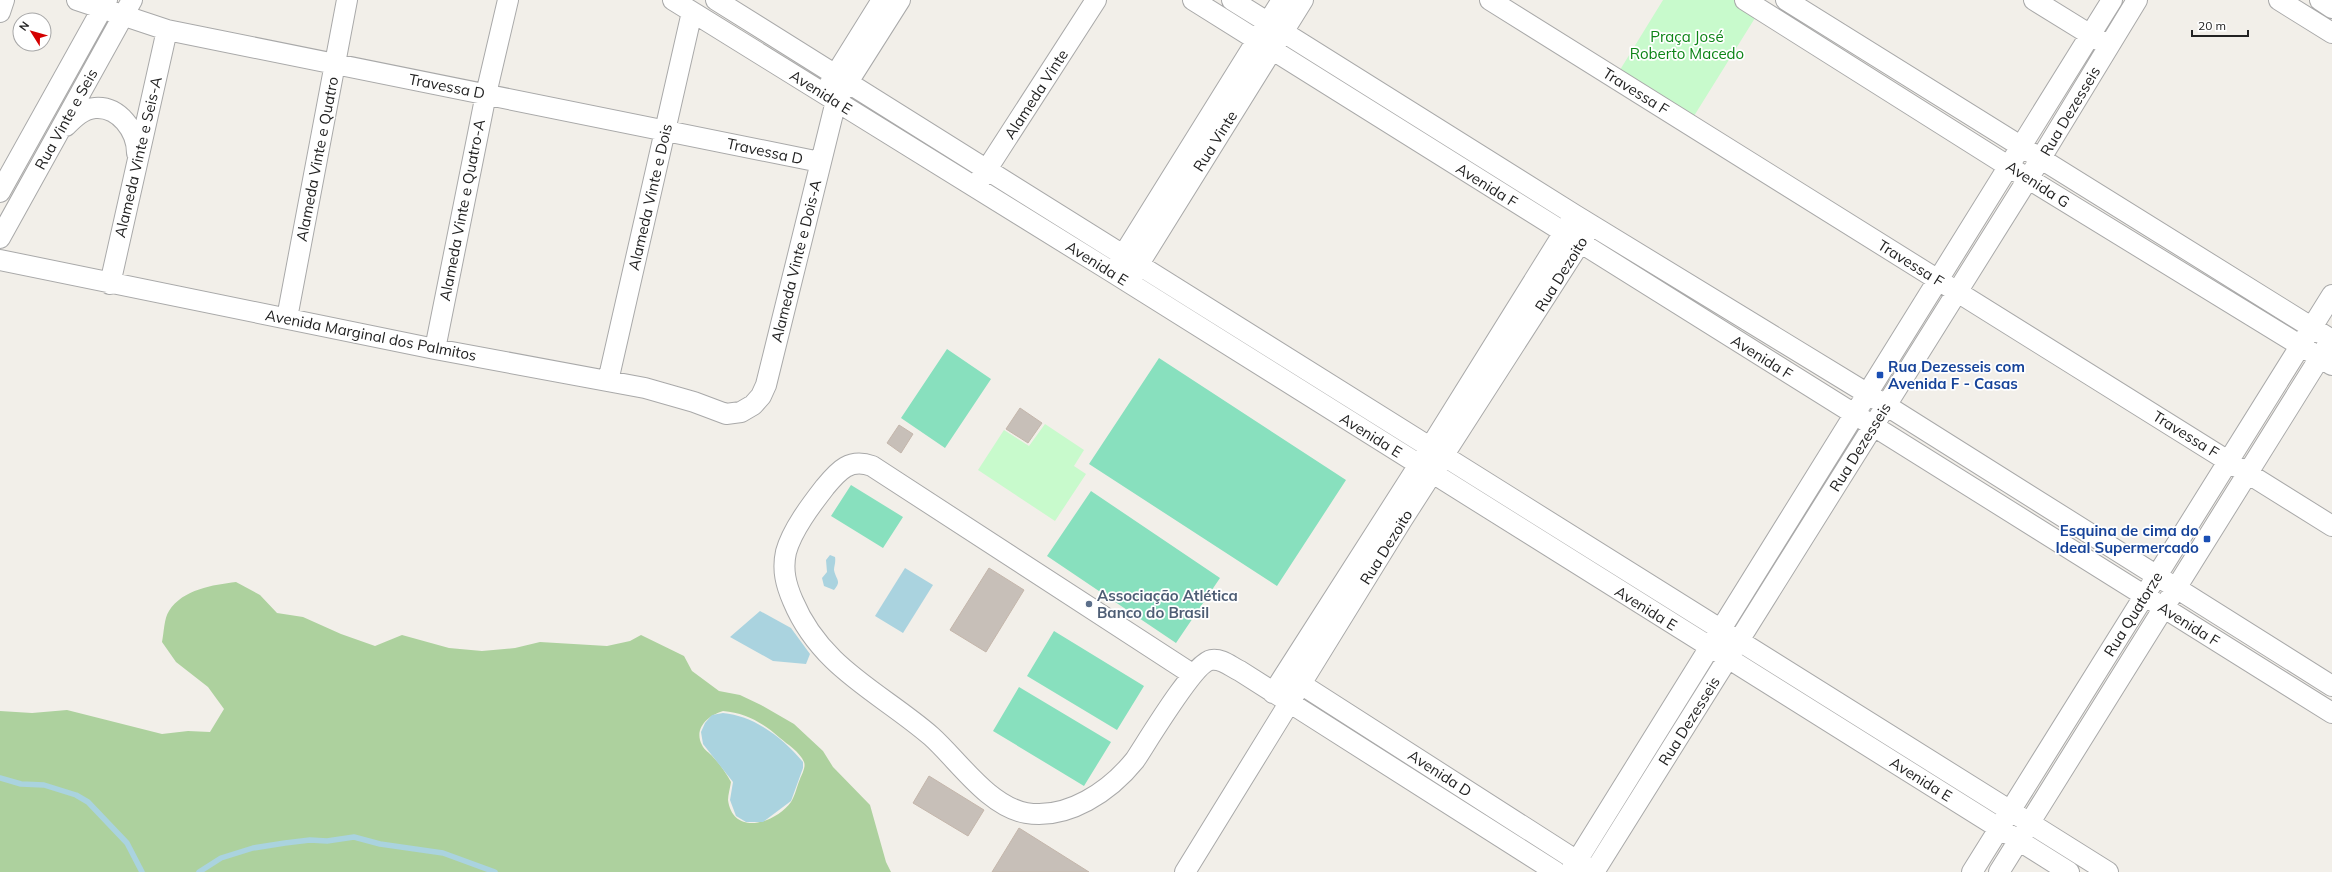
<svg xmlns="http://www.w3.org/2000/svg" width="2332" height="872" viewBox="0 0 2332 872" font-family="Mulish,sans-serif">
<rect width="100%" height="100%" fill="#f2efe9"/>
<!-- forest -->
<path fill="#add19e" fill-rule="evenodd" d="M 236,582 L 260,595 L 277,613 L 303,617 L 341,634 L 375,646 L 402,635 L 449,648 L 482,651 L 515,648 L 540,642 L 607,646 L 630,641 L 641,635 L 684,656 L 692,671 L 719,691 L 740,695 L 761,705 L 794,724 L 823,751 L 833,767 L 870,805 L 886,862 L 891,872 L 0,872 L 0,711 L 32,713 L 67,710 L 162,734 L 188,731 L 210,732 L 224,709 L 208,687 L 176,662 L 162,642 C 164,633 164,618 169,611 C 183,589 213,585 236,582 ZM 723,711 C 746,713 763,723 780,738 C 787,744 800,752 804,762 C 806,767 802,774 800,779 C 797,786 795,796 791,802 C 776,823 733,837 728,800 C 728,795 730,788 731,782 C 726,773 720,764 713,757 C 710,753 704,750 702,745 C 693,728 709,715 723,711 Z"/>
<!-- park -->
<path fill="#c8facc" d="M 1663,0 L 1744,0 L 1760,10 L 1689,124 L 1615,78 Z
M 1045,424 L 1084,450 L 1074,466 L 1086,474 L 1055,521 L 978,470 L 1004,430 L 1029,446 Z"/>
<!-- pitch -->
<path fill="#88e0be" d="M 947,349 L 991,379 L 945,448 L 901,418 Z
M 1159,358 L 1346,480 L 1277,586 L 1089,464 Z
M 851,485 L 903,517 L 883,548 L 831,516 Z
M 1091,491 L 1220,578 L 1176,643 L 1047,556 Z
M 1054,631 L 1144,686 L 1117,730 L 1027,676 Z
M 1019,687 L 1111,742 L 1084,786 L 993,731 Z"/>
<!-- water -->
<path fill="#aad3df" d="M 830,555 L 835,557 C 836,562 834,566 834,570 C 836,580 842,581 834,590 L 824,586 L 822,578 L 827,572 L 826,560 Z
M 905,568 L 933,585 L 903,633 L 875,616 Z
M 760,611 L 791,628 L 810,654 L 806,664 L 773,661 L 730,637 Z
M 723,713 C 755,716 783,738 803,762 L 803,768 L 791,801 L 763,822 L 746,822 L 736,816 L 730,800 L 733,782 L 703,744 L 701,732 L 705,723 L 712,715 Z"/>
<g fill="none" stroke-linecap="round" stroke-linejoin="round">
<!-- stream -->
<path stroke="#aad3df" stroke-width="5.5" d="M 0,778 L 21,784 L 44,785 L 76,795 L 88,802 L 127,843 L 142,872
M 199,872 L 221,858 L 253,848 L 285,843 L 310,840 L 327,841 L 354,837 L 380,844 L 443,853 L 495,872"/>
</g>
<!-- building -->
<path fill="#c7bfb8" stroke="#c4b6ab" d="M 1020,408 L 1042,423 L 1028,443 L 1006,429 Z
M 899,425 L 913,434 L 901,453 L 887,443 Z
M 989,568 L 1024,590 L 986,652 L 950,630 Z
M 929,776 L 984,810 L 968,836 L 913,803 Z
M 1019,828 L 1089,872 L 992,872 Z"/>
<g fill="none" stroke-linecap="round" stroke-linejoin="round">
<defs>
<path id="minor" d="M 77,0 L 167,30 L 820,162
M 673,0 L 1112,272 L 2069,872
M 716,0 L 2108,872
M 1193,0 L 2332,713
M 1232,0 L 1575,215 L 1868,394 L 2332,686
M 1490,0 L 2332,526
M 1745,0 L 2027,178 L 2332,365
M 1786,0 L 2332,340
M 2034,0 L 2102,42
M 2279,0 L 2332,33
M 2320,0 L 2332,8
M 0,12 L 4,0
M 829,85 L 882,0
M 66,126 C 74,118 83,109 95,108 C 119,106 137,131 137,153
M 980,180 L 1096,0
M 0,192 L 107,0
M 0,238 L 132,0
M 0,260 L 435,349 L 645,388 L 694,402 L 726,414 L 741,412 L 753,405 L 761,396 L 766,385 L 836,101 L 900,0
M 1117,265 L 1282,0
M 1132,275 L 1303,0
M 110,284 L 167,30
M 287,318 L 347,0
M 435,349 L 486,94 L 508,0
M 608,381 L 692,12
M 1192,674 L 872,466 C 850,458 839,470 825,487 C 811,505 792,530 786,552 C 782,570 786,585 793,601 C 821,668 880,692 931,736 C 958,760 988,806 1026,813 C 1068,820 1110,791 1135,760 C 1147,742 1194,663 1211,660 C 1222,658 1231,667 1240,671 L 1556,872
M 1290,677 L 1588,868
M 1273,693 L 1431,446 L 1571,221
M 1185,872 L 1402,520 L 1587,232
M 1570,872 L 2112,0
M 1594,872 L 2041,158 L 2137,0
M 1972,872 L 2332,295
M 1999,872 L 2327,346"/>
</defs>
<!-- minor casing -->
<use href="#minor" stroke="#a9a9a9" stroke-width="22"/>
<!-- minor -->
<use href="#minor" stroke="#fff" stroke-width="20"/>
</g>
<!-- markers -->
<g fill="#1a4fb4" stroke="#fff" stroke-width="1.5">
<rect x="1876" y="371" width="8" height="8" rx="2"/>
<rect x="2203" y="535" width="8" height="8" rx="2"/>
</g>
<circle fill="#5c6f8a" stroke="#fff" stroke-width="1.5" cx="1089" cy="604" r="4"/>
<g text-anchor="middle" dominant-baseline="central" stroke-width="3.5" stroke-linejoin="round" paint-order="stroke">
<!-- park labels -->
<g font-size="15" fill="#0c8416" stroke="#fff">
<text x="1687" y="36">Praça José<tspan x="1687" dy="17">Roberto Macedo</tspan></text>
</g>
<!-- street labels -->
<g font-size="15" fill="#222" stroke="#fff">
<text transform="translate(447 86) rotate(11)">Travessa D</text>
<text transform="translate(1636 91) rotate(32)">Travessa F</text>
<text transform="translate(821 92) rotate(32)">Avenida E</text>
<text transform="translate(1036 94) rotate(-57)">Alameda Vinte</text>
<text transform="translate(2070 111) rotate(-59)">Rua Dezesseis</text>
<text transform="translate(66 119) rotate(-61)">Rua Vinte e Seis</text>
<text transform="translate(1215 141) rotate(-58)">Rua Vinte</text>
<text transform="translate(765 151) rotate(12)">Travessa D</text>
<text transform="translate(138 157) rotate(-77)">Alameda Vinte e Seis-A</text>
<text transform="translate(317 159) rotate(-79)">Alameda Vinte e Quatro</text>
<text transform="translate(2038 184) rotate(33)">Avenida G</text>
<text transform="translate(1487 185) rotate(32)">Avenida F</text>
<text transform="translate(650 197) rotate(-77)">Alameda Vinte e Dois</text>
<text transform="translate(462 210) rotate(-79)">Alameda Vinte e Quatro-A</text>
<text transform="translate(796 261) rotate(-76)">Alameda Vinte e Dois-A</text>
<text transform="translate(1097 263) rotate(32)">Avenida E</text>
<text transform="translate(1911 263) rotate(32)">Travessa F</text>
<text transform="translate(1561 274) rotate(-58)">Rua Dezoito</text>
<text transform="translate(371 335) rotate(11)">Avenida Marginal dos Palmitos</text>
<text transform="translate(1762 357) rotate(32)">Avenida F</text>
<text transform="translate(2186 434) rotate(32)">Travessa F</text>
<text transform="translate(1371 435) rotate(32)">Avenida E</text>
<text transform="translate(1860 447) rotate(-58)">Rua Dezesseis</text>
<text transform="translate(1386 547) rotate(-58)">Rua Dezoito</text>
<text transform="translate(1646 608) rotate(32)">Avenida E</text>
<text transform="translate(2133 614) rotate(-58)">Rua Quatorze</text>
<text transform="translate(2189 624) rotate(32)">Avenida F</text>
<text transform="translate(1689 721) rotate(-58)">Rua Dezesseis</text>
<text transform="translate(1440 773) rotate(33)">Avenida D</text>
<text transform="translate(1921 779) rotate(32)">Avenida E</text>
</g>
<!-- transit labels -->
<g font-size="15" font-weight="bold" fill="#164399" stroke="#fff" text-anchor="start">
<text x="1888" y="366">Rua Dezesseis com<tspan x="1888" dy="17">Avenida F - Casas</tspan></text>
<text x="2199" y="530" text-anchor="end">Esquina de cima do<tspan x="2199" dy="17">Ideal Supermercado</tspan></text>
</g>
<!-- service labels -->
<g font-size="15" font-weight="bold" fill="#4e5e75" stroke="#fff" text-anchor="start">
<text x="1097" y="595">Associação Atlética<tspan x="1097" dy="17">Banco do Brasil</tspan></text>
</g>
</g>
<!-- north arrow -->
<g transform="translate(32 32) rotate(307)"><circle r="19" fill="#ffffff" stroke="#a7a7a7"/>
<path d="M0-3L7 15L0 10L-7 15Z" fill="#d40000"/>
<text y="-6" font-size="11" font-weight="bold" text-anchor="middle" fill="#222222">N</text>
</g>
<!-- scale -->
<path d="M2192 30v6h56v-6" fill="none" stroke="#222222" stroke-width="2"/>
<text x="2198" y="30" font-size="12" fill="#222222" stroke="#ffffff" stroke-width="3" paint-order="stroke">20 m</text>
</svg>
